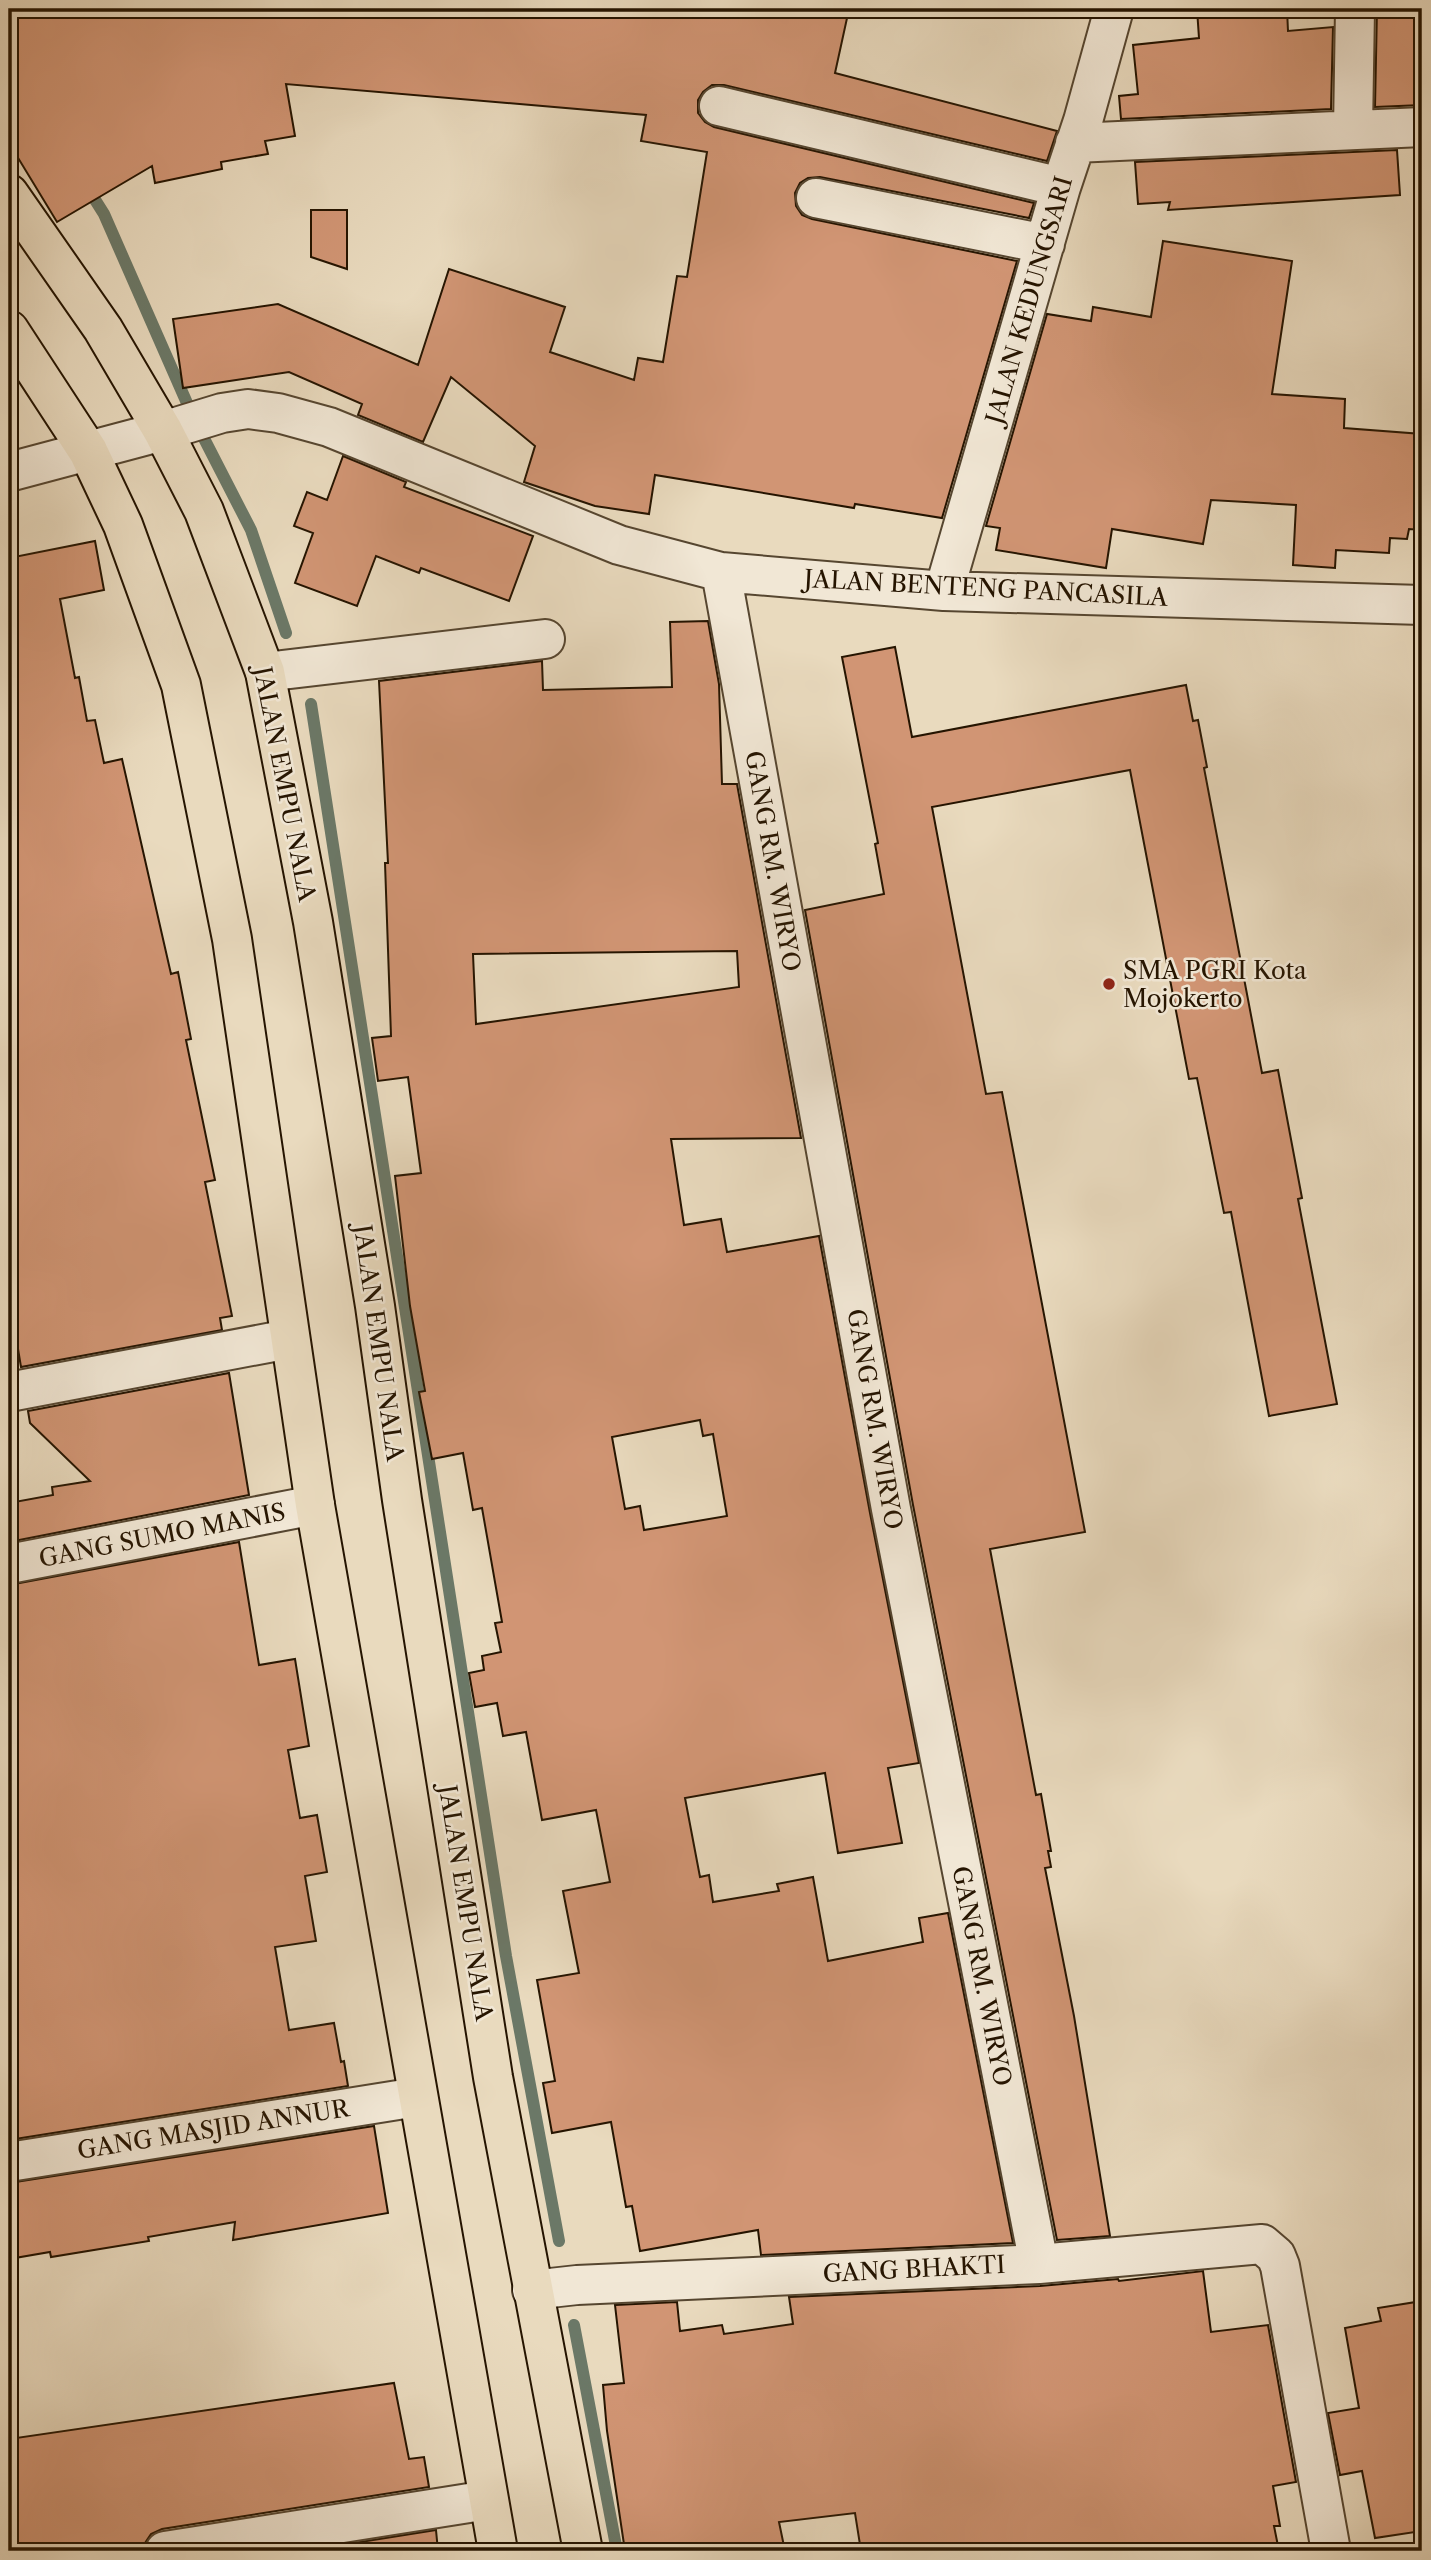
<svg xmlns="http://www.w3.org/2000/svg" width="1431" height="2560" viewBox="0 0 1431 2560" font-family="'Libre Caslon Text',serif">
<rect width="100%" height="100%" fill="#e9dabe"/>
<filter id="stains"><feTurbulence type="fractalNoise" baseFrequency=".00286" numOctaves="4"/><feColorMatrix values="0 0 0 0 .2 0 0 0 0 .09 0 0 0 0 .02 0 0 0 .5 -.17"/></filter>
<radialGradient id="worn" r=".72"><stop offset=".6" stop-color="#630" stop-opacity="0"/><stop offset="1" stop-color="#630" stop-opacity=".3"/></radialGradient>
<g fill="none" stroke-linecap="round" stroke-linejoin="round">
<!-- stream -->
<path stroke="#6b7867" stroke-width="12" d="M 87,187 L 104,214 L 194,419 L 251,530 L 286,633
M 311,704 L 506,1956 L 559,2241
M 574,2325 L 617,2551"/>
</g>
<!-- building -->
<path fill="#d19574" stroke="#251400" stroke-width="2" fill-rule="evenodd" d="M 9,9 L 559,9 L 621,15 L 622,9 L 849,9 L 835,73 L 1057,131 L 1047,161 L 724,85 L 712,85 L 703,92 L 698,100 L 698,113 L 705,122 L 714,127 L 1034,203 L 1029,218 L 820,177 L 808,178 L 800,183 L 795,193 L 796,206 L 802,215 L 812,219 L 1017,261 L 942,518 L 855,504 L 854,508 L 655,475 L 649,514 L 595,506 L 524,482 L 535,446 L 451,377 L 423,442 L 358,415 L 362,404 L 289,372 L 183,388 L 173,319 L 278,304 L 418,365 L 449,269 L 565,307 L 550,352 L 634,380 L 638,358 L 663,362 L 677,276 L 687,277 L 707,152 L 641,141 L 646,115 L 286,84 L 295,136 L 265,141 L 268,154 L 221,162 L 222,169 L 155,183 L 152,166 L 57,222 L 9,143 Z
M 1197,9 L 1287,9 L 1288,31 L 1333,27 L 1331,109 L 1121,119 L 1119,96 L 1138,94 L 1133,45 L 1199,38 Z
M 1377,9 L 1422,9 L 1422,105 L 1375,107 Z
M 1397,150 L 1400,195 L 1168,210 L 1170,202 L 1138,204 L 1135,162 Z
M 311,210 L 347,210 L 347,269 L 311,257 Z
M 1163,241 L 1292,261 L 1272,394 L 1345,399 L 1344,428 L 1422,434 L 1422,530 L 1409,529 L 1407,539 L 1390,538 L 1389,553 L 1336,550 L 1335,568 L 1293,565 L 1296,505 L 1211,500 L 1203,544 L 1112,529 L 1106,568 L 996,550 L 1000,528 L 986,526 L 1047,314 L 1091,321 L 1093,307 L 1151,317 Z
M 343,456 L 406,482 L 404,487 L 533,536 L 509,601 L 421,568 L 419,573 L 376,556 L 357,606 L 295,583 L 313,533 L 294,526 L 307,492 L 327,500 Z
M 95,541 L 104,590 L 60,599 L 75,678 L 79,677 L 87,721 L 95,720 L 104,763 L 122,759 L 171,974 L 178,972 L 191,1039 L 186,1040 L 215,1180 L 205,1182 L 232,1316 L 220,1318 L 222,1330 L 21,1367 L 18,1349 L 9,1351 L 9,558 Z
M 708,621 L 719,684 L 722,784 L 737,784 L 801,1138 L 671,1139 L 684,1225 L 721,1219 L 727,1252 L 819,1236 L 870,1513 L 919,1763 L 888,1768 L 902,1843 L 838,1853 L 825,1773 L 685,1798 L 700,1877 L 709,1875 L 713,1902 L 779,1891 L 777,1884 L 813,1877 L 828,1961 L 923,1942 L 919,1918 L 948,1913 L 1013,2243 L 761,2255 L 758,2230 L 640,2251 L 632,2206 L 626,2207 L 611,2122 L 552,2133 L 543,2083 L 555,2081 L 537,1980 L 579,1973 L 563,1891 L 610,1882 L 596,1810 L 542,1820 L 526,1732 L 503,1736 L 497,1703 L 475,1707 L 469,1673 L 484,1670 L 482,1656 L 501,1652 L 495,1623 L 502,1622 L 482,1508 L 473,1510 L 463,1453 L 432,1459 L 419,1392 L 425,1391 L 410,1306 L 395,1176 L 421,1173 L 408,1077 L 378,1081 L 372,1038 L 391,1036 L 385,863 L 388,863 L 379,681 L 542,661 L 543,690 L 672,687 L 670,622 ZM 737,951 L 739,987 L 476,1024 L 473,954 ZM 700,1420 L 703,1436 L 713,1434 L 727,1516 L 644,1530 L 640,1506 L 625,1509 L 612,1437 Z
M 895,647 L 912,737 L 1186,685 L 1193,721 L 1198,720 L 1207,767 L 1204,768 L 1262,1073 L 1278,1070 L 1302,1198 L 1298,1199 L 1337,1404 L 1269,1416 L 1231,1212 L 1224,1213 L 1197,1078 L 1189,1079 L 1130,770 L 932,807 L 986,1094 L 1002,1092 L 1085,1532 L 990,1549 L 1036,1795 L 1041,1794 L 1051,1851 L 1048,1851 L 1051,1867 L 1045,1868 L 1074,2016 L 1110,2236 L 1057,2240 L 913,1505 L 805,910 L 884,894 L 875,844 L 878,843 L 842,657 Z
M 229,1373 L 249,1495 L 9,1542 L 9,1503 L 53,1495 L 52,1487 L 90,1481 L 30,1423 L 28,1411 Z
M 239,1542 L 259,1665 L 295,1659 L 309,1746 L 288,1750 L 300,1818 L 317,1815 L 327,1872 L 305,1876 L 316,1941 L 275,1947 L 289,2030 L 334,2023 L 341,2062 L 344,2061 L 348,2086 L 9,2140 L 9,1585 Z
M 374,2126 L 388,2213 L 233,2240 L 235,2222 L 148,2237 L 149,2241 L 51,2257 L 50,2252 L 9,2259 L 9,2183 Z
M 1203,2271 L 1211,2332 L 1268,2325 L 1296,2482 L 1273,2486 L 1280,2526 L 1274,2526 L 1279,2551 L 861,2551 L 855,2513 L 779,2522 L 785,2551 L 625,2551 L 607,2431 L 603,2385 L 624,2383 L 615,2305 L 677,2302 L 680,2331 L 722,2325 L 724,2334 L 793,2324 L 789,2297 L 1040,2286 L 1118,2279 L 1119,2281 Z
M 1416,2302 L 1419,2317 L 1422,2316 L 1422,2531 L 1375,2538 L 1362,2471 L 1340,2475 L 1328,2413 L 1359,2408 L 1345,2328 L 1381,2321 L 1378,2308 Z
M 394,2383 L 409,2459 L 424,2457 L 429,2487 L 162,2529 L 151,2534 L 145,2543 L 144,2551 L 9,2551 L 9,2439 Z
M 436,2530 L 438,2551 L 304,2551 Z"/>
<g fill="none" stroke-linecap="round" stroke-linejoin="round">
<defs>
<path id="minor" d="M 719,106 L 1061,187
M 1353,129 L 1355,9
M 1075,143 L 1422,127
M 816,198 L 1045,244
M 9,472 L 163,431 L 222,413 L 248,409 L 278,413 L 329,427 L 619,545 L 721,572 L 944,591 L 1422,605
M 721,572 L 891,1509 L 1039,2264
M 944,591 L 1061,187 L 1083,121 L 1114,9
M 265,672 L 545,639
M 9,1392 L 289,1339
M 9,1564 L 315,1505
M 9,2162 L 417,2097
M 532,2290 L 577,2285 L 1039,2264 L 1262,2244 L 1276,2256 L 1280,2266 L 1331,2551
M 165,2551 L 488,2500"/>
<path id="major" d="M 9,194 L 103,329 L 163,431 L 204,511 L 265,672 L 313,922 L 375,1306 L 402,1500 L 493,2077 L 583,2551
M 9,330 L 88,451 L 123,525 L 181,685 L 232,939 L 315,1505 L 498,2551"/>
</defs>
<!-- minor casing -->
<use href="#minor" stroke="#564630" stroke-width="42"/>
<!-- major casing -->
<use href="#major" stroke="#251400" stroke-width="42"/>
<!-- minor -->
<use href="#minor" stroke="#f1e7d5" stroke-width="38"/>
<!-- major -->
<use href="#major" stroke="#e9dabe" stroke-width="38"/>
</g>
<!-- markers -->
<circle fill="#8f2418" stroke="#f1e7d5" stroke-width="2.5" cx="1109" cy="984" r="7"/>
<g text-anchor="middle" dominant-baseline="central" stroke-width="5" stroke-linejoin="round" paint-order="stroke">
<!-- street labels -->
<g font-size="24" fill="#251400" stroke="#f1e7d5">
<text transform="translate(1029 300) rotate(-74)">JALAN KEDUNGSARI</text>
<text transform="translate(986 588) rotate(3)">JALAN BENTENG PANCASILA</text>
<text transform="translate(285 784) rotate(79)">JALAN EMPU NALA</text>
<text transform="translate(773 861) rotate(80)">GANG RM. WIRYO</text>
<text transform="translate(379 1343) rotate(82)">JALAN EMPU NALA</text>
<text transform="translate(875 1419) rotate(80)">GANG RM. WIRYO</text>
<text transform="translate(162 1535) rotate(-11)">GANG SUMO MANIS</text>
<text transform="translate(466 1903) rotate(81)">JALAN EMPU NALA</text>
<text transform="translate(982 1976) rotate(79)">GANG RM. WIRYO</text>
<text transform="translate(213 2129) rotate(-9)">GANG MASJID ANNUR</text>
<text transform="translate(914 2269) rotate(-3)">GANG BHAKTI</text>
</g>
<!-- poi labels -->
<g font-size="24" fill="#251400" stroke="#f1e7d5" text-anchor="start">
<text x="1123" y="970">SMA PGRI Kota<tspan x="1123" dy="28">Mojokerto</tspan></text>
</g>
</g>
<!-- margin -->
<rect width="1431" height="2560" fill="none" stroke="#e9dabe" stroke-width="35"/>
<rect x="10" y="10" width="1410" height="2539" fill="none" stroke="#251400" stroke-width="3.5"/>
<rect x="18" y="18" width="1396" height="2525" fill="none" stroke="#251400" stroke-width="2"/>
<rect width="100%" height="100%" filter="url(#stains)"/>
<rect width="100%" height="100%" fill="url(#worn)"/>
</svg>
